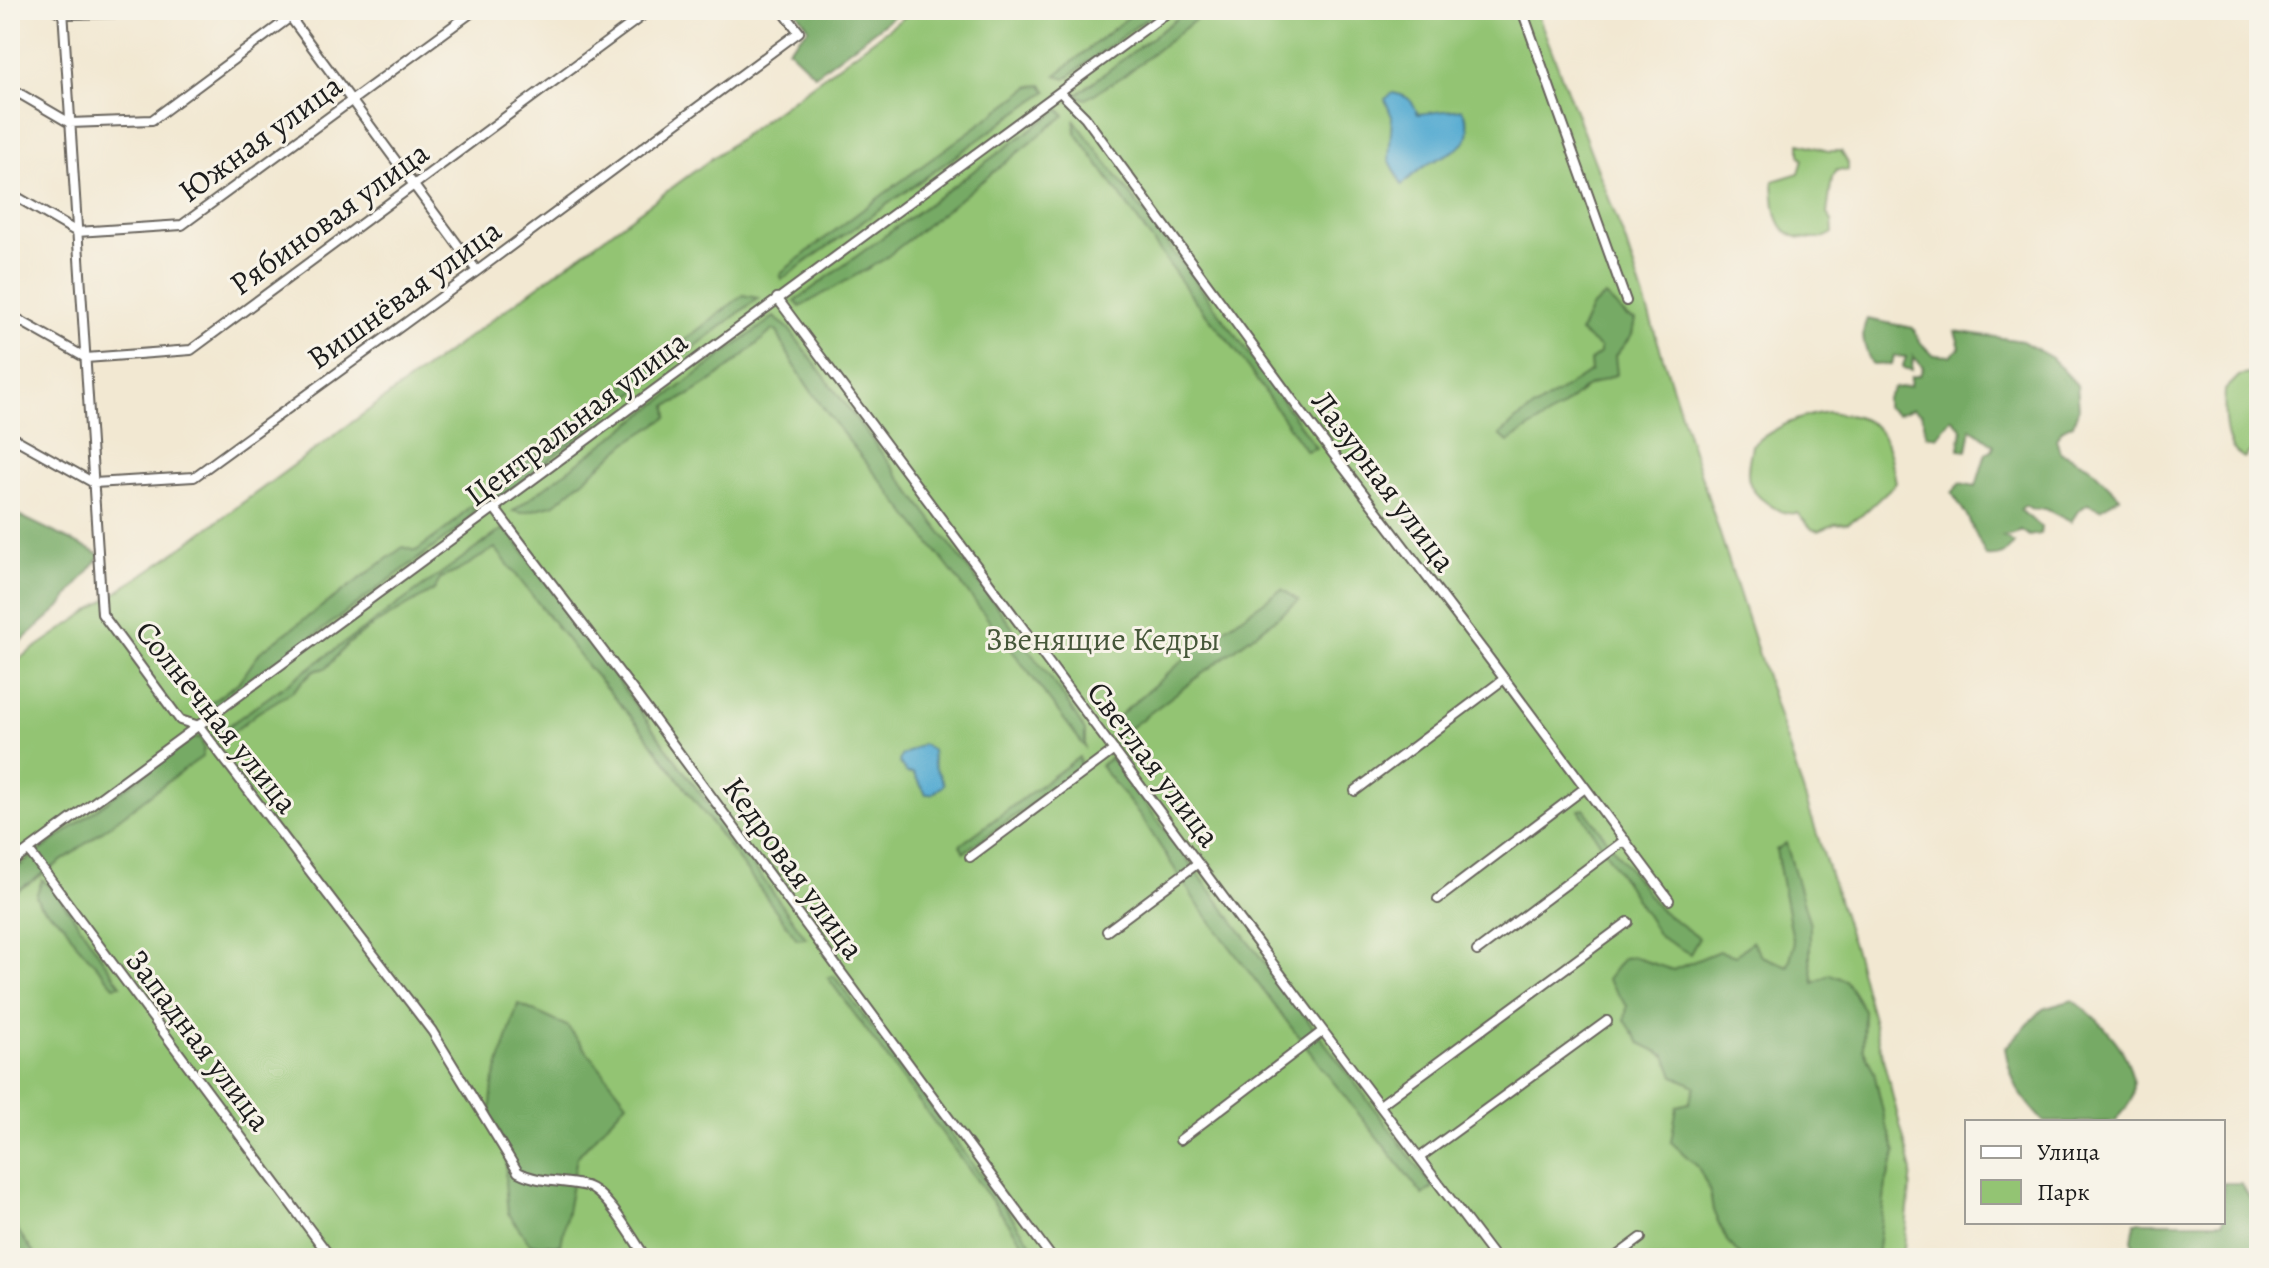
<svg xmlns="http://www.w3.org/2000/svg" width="2269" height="1268" viewBox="0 0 2269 1268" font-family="Alegreya,serif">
<rect width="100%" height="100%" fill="#f7f3e8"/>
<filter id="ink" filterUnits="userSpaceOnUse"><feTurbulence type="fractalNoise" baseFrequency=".0125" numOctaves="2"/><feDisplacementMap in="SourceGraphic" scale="16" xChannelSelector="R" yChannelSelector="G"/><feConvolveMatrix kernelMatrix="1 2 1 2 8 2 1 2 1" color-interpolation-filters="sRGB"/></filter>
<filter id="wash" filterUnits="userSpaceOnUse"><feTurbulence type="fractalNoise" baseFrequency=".006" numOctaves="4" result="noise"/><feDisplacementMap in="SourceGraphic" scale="32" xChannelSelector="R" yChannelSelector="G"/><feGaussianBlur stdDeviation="1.8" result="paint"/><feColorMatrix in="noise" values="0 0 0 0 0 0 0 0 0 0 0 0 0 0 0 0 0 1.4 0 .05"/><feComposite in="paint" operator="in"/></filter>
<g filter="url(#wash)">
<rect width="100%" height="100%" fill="#f2e8d2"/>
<!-- green -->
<path fill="#93c473" stroke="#587048" stroke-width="2" d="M 914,10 L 1536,10 L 1625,240 L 1857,958 L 1912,1171 L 1903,1258 L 10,1258 L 10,665 L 170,556 Z
M 1800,143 L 1828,151 L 1841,151 L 1848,163 L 1848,171 L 1837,170 L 1832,178 L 1827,214 L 1832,221 L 1833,233 C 1822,240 1816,240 1802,238 C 1774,235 1774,205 1773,181 L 1799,173 L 1803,160 L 1800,155 Z
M 2259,372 L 2259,442 L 2244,458 C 2240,455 2236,453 2233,449 C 2223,434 2224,407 2225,390 L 2239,376 Z
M 1828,412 C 1883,418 1887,432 1896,483 L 1862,515 L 1848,523 L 1835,524 L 1819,531 L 1812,529 L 1797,513 C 1784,515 1777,510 1767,503 C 1742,486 1747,472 1752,445 C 1776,427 1798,416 1828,412 Z"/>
<!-- forest -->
<path fill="#76aa65" stroke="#496340" stroke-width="2" d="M 796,10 L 902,10 L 815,75 L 788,49 L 809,28 Z
M 1137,10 L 1158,10 L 1065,79 L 1056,75 Z
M 1188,10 L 1208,10 L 1125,75 L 1086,99 L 1076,95 Z
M 1042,85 L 1047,91 L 782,279 L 780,275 L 787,268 C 866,204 950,147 1031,86 Z
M 1059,109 L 1065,115 L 883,260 L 800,307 L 795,301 Z
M 1074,119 L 1237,337 L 1316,448 L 1306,451 L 1232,345 L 1195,301 L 1076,133 Z
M 743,295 L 758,298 L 507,492 L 492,500 L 491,494 L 500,483 Z
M 1605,296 L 1627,317 L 1635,320 L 1632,335 L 1615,356 L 1617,374 L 1586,387 L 1561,408 L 1508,442 L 1500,435 L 1516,420 L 1591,371 L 1590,361 L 1600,353 L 1600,348 L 1580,332 L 1591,308 Z
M 774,317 L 788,328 L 1060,691 L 1085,731 L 1085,747 C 1022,664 960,581 896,500 C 858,451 800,387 777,331 L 773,330 C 741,358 706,390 667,406 L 668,417 L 628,442 L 555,504 L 522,513 L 513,511 Z
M 1867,319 L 1913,328 L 1921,343 L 1933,355 L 1951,356 L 1960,348 L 1955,331 L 2022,341 L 2052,358 L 2077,385 L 2079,408 L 2073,424 L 2063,429 L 2056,438 L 2060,452 L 2089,466 L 2120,497 L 2100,509 L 2088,504 L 2078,511 L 2071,522 L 2046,509 L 2032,509 L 2025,505 L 2020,510 L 2041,527 L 2040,534 L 2029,536 L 2021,530 L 2014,534 L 2003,536 L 2014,543 C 2006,555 1999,557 1986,556 L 1967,516 L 1952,493 L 1960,483 L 1976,486 L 1986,453 L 1992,450 L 1994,445 L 1971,428 L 1967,451 L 1959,450 L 1962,429 L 1952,418 L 1937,437 L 1926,435 L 1922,414 L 1912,409 L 1897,414 L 1886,407 L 1886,399 L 1894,388 L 1910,386 L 1911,377 L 1920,375 L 1923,367 L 1913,356 L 1912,370 L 1902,368 L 1906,357 L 1894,356 L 1892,364 L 1872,365 C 1865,349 1859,336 1867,319 Z
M 470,506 L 475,508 L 465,524 L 211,712 L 204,708 L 240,681 L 260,652 L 403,547 L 416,551 L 450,526 Z
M 10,511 L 101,555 L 60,607 L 10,651 Z
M 503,529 L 512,536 L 806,938 L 797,939 L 643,731 L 589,668 L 495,548 L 456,572 L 441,578 L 434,590 L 369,628 L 347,645 L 326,668 L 313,671 L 293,691 L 257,713 L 226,738 L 220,732 Z
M 1282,589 L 1299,601 L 1118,737 L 1115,719 L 1201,645 Z
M 200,737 L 204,748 L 202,757 C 137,802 78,854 10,895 L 10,873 L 192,739 Z
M 1079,757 L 1081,769 L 964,852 L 960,845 Z
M 1111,758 L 1433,1187 L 1423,1195 L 1323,1069 L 1198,905 L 1140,815 L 1100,766 Z
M 1584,809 L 1659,909 L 1699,938 L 1690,954 L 1660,937 L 1579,810 Z
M 1786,843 L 1810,925 L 1810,958 L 1814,983 L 1830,974 L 1845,980 L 1864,1010 L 1863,1048 L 1874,1072 L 1886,1125 L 1896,1152 L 1886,1184 L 1877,1256 L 1875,1258 L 1842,1258 L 1836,1255 L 1837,1258 L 1743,1258 L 1727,1241 L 1713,1211 L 1710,1191 L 1698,1167 L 1671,1142 L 1677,1106 L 1689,1103 L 1695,1086 L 1674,1076 L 1666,1056 L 1640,1043 L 1625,1020 L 1627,1006 L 1607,979 L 1623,958 L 1633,957 L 1673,970 L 1719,951 L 1736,956 L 1752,941 L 1761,956 L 1788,966 L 1794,945 L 1776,850 Z
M 42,880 C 59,889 104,964 121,985 L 114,986 L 77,944 L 64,924 L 40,905 L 36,896 Z
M 834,976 L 1042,1258 L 1034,1258 L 828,978 Z
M 2073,1000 C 2102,1021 2139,1057 2132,1097 C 2130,1107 2119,1112 2116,1122 L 2044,1122 C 2020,1097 2011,1083 2005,1048 L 2043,1009 Z
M 518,1004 L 567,1026 L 627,1102 L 577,1157 L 561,1245 L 530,1244 L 508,1213 L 505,1183 L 507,1150 L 490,1115 L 493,1084 Z
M 2223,1183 L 2241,1183 L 2259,1213 L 2259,1258 L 2140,1258 L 2132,1240 L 2135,1222 L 2223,1222 Z
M 10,1219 L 37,1258 L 21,1258 L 10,1244 Z"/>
<!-- water -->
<path fill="#56acd2" stroke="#396477" stroke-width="2" d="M 1393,93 C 1409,96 1412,100 1418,114 L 1462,109 C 1482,146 1454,149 1428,164 C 1418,170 1410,178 1402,185 L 1389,159 L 1392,117 L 1385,99 Z
M 922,744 L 932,750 C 933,773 938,767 944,785 L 932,794 L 926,794 L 913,773 L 907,773 L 899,762 L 901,756 Z"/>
</g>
<g filter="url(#ink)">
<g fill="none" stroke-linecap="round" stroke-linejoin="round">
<defs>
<path id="street" d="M 55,10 L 63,14 L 122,13 L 125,10
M 63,10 L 102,614 L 180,720 L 199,726 L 432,1031 L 518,1172 C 539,1183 563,1180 586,1186 C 607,1192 633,1239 646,1258
M 285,10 L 477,271
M 1522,10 L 1626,301
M 10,88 L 70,123 L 152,120 L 300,10
M 1060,92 L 1085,117 L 1299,409 L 1485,653 L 1669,900
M 10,193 L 77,232 L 182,225 L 475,10
M 777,298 L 1323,1031 L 1495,1258
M 10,315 L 86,358 L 191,350 L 650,10
M 10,436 L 94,483 L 194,477 L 477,271 L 799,32 L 782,10
M 495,509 L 632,689 L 1052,1258
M 1355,791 L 1504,679
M 29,851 L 331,1258
M 970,857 L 1114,750
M 10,864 L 1171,10
M 1438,899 L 1585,788
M 1107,931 L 1198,863
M 1477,951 L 1625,840
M 1380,1105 L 1628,922
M 1180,1140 L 1323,1031
M 1419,1158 L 1607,1021
M 1614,1258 L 1641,1238"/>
</defs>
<!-- street casing -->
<use href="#street" stroke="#67635c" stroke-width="12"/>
<!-- street -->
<use href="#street" stroke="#fff" stroke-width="8"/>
</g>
</g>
<g text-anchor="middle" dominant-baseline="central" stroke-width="6" stroke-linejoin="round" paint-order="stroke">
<!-- street labels -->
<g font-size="32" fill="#1c1c1c" stroke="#f7f3e8">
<text transform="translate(260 138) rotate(-36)">Южная улица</text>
<text transform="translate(329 218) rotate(-36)">Рябиновая улица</text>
<text transform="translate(404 294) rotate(-36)">Вишнёвая улица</text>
<text transform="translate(576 418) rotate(-37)">Центральная улица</text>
<text transform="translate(1384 481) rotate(53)">Лазурная улица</text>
<text transform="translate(217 717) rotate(51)">Солнечная улица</text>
<text transform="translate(1154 764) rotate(53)">Светлая улица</text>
<text transform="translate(794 868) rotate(54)">Кедровая улица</text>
<text transform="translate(199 1040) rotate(53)">Западная улица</text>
</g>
<!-- park labels -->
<g font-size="32" fill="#46573a" stroke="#f7f3e8">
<text x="1103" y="639">Звенящие Кедры</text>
</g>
</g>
<!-- margin -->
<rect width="2269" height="1268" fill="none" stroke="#f7f3e8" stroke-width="40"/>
<!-- legend -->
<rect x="1965" y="1120" width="260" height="104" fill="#f7f3e8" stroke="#9f9d96" stroke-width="2"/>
<rect x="1981" y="1146" width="40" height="12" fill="#ffffff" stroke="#9f9d96" stroke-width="2"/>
<text x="2037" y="1160" font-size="24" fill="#1c1c1c">Улица</text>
<rect x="1981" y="1180" width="40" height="24" fill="#93c473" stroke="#9f9d96" stroke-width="2"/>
<text x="2037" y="1200" font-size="24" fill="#1c1c1c">Парк</text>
</svg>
